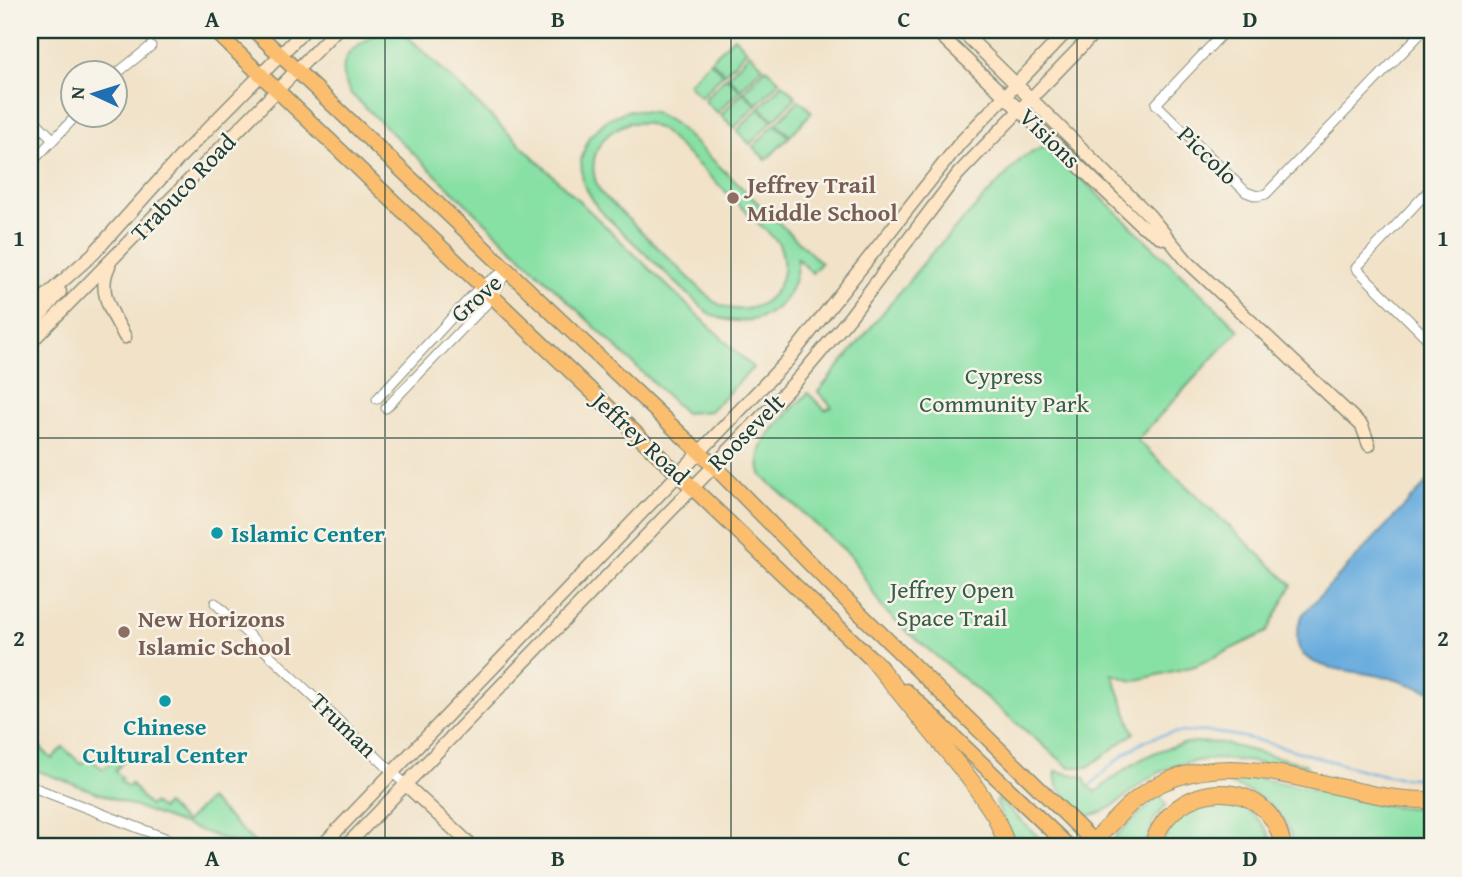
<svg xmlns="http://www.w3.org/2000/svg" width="1462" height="877" viewBox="0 0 1462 877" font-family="'Gentium Book Plus',serif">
<rect width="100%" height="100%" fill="#f7f3e8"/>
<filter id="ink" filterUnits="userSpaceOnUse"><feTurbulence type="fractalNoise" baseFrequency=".0143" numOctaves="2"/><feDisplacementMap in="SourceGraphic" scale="14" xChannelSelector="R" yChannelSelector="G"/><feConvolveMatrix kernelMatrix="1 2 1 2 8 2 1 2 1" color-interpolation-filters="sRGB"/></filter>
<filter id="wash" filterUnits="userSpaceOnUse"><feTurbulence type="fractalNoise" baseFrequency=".00686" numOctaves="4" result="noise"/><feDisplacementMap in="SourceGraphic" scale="28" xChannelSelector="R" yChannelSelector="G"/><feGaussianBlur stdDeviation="1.57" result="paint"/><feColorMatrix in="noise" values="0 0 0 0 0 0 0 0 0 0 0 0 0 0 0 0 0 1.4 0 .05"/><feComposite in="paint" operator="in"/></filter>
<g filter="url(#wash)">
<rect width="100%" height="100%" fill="#f1e2c8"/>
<!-- green -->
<path fill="#87e0a4" stroke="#538e6c" stroke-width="2" fill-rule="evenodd" d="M 381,30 L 401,30 L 753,368 L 710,411 L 685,413 L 350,93 C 332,56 353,49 381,30 Z
M 734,37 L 747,50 L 725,73 L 711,60 Z
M 750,53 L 763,66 L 741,89 L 728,76 Z
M 710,61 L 723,74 L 701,97 L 688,84 Z
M 766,68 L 780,81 L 757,104 L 744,91 Z
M 726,77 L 740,90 L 717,113 L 704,100 Z
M 783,84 L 796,97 L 774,120 L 760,107 Z
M 743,92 L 756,105 L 734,128 L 721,115 Z
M 799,100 L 812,112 L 790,136 L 777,123 Z
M 759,108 L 772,121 L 750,144 L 737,131 Z
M 630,110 L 654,112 L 674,123 L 821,263 L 812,273 L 797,258 C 799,308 752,336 708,313 L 598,209 L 583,183 L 581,160 L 589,137 L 609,118 ZM 629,123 L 646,123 L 662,130 L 778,242 C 799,286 755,328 713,301 L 601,193 C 584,163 597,134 629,123 Z
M 775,124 L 789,137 L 766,160 L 753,147 Z
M 1047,145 L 1239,330 L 1137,440 L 1292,585 L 1267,632 L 1195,666 L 1133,681 L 1112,674 L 1134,733 L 1088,767 L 1069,767 L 904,629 L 883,609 L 851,556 L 762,476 C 748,443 787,416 808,393 L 825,410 L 832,407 L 818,392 L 930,255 L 1023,157 Z
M 30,737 L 52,759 L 63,747 L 81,764 L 89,758 L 103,769 L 119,756 L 124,761 L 115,771 L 122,778 L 120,780 L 127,787 L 131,784 L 149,806 L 153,803 L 161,809 L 166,804 L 185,823 L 209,799 L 259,847 L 245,847 L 30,768 Z
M 1196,742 L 1221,743 L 1305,764 L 1311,772 C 1256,763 1200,746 1150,778 C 1127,792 1114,812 1087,816 C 1074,804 1052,790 1056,771 L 1084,777 L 1087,785 L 1096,792 C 1126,767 1155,746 1196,742 Z
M 1227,775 C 1296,779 1363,810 1432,808 L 1432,837 L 1410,847 L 1294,847 C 1289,812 1258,792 1226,783 Z
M 1160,795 L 1166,805 L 1153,821 L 1144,847 L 1119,847 L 1114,838 Z
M 998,799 L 1049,847 L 1016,847 L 996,802 Z
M 1216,801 C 1245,802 1266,820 1274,847 L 1162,847 C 1169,822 1190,803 1216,801 Z"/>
<!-- water -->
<path fill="#68acde" stroke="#447489" stroke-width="2" d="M 1432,477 L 1432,691 C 1414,687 1398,679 1380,676 C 1344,668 1276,672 1303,614 Z"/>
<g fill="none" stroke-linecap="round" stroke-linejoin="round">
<!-- stream -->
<path stroke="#68acde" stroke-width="2.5" d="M 1091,785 C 1108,767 1127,749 1150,739 C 1216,712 1321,765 1390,776 C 1403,778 1418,778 1432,779"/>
</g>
</g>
<g filter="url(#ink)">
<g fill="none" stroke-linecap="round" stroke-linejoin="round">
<defs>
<path id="street" d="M 1226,30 L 1156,104 L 1246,192 L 1257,196 L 1266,194 L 1424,30
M 116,74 L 151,46
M 30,116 L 53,139
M 30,164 L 76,116
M 1432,187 L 1356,268 L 1432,343
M 377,399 L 480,287 L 505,271
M 386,408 L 492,298 L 507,270
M 215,603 L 405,784
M 30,786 L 188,847"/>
<path id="secondary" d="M 935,30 L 1141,225 L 1162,238
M 961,30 L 1149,215 L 1187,261 L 1362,426 L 1369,445
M 109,266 C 96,292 113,314 125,337
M 30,310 L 93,254 L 182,155 L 305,30
M 30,327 L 60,292
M 30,343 L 336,30
M 405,784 L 473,847
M 321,847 L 788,360 L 960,143 L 1068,30
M 345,847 L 799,378 L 850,317 L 958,174 L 1097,30"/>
<path id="primary" d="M 214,30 L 881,668
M 254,30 L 713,465 L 832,586 L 1099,847
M 906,691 L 1069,847"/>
<path id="highway" d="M 873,660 L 973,783 L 995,816 L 1008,847
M 1091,847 L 1093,842 C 1113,822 1133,797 1158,785 C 1247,741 1341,802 1432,800
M 1152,847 C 1171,777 1271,773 1283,847"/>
</defs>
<!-- street casing -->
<use href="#street" stroke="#88907e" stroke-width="11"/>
<!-- secondary casing -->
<use href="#secondary" stroke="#88907e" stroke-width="15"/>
<!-- primary casing -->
<use href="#primary" stroke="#88907e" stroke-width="17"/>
<!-- highway casing -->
<use href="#highway" stroke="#88907e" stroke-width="18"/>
<!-- street -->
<use href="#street" stroke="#fff" stroke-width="9"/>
<!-- secondary -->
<use href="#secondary" stroke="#fde5c5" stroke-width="12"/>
<!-- primary -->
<use href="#primary" stroke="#fbbe6e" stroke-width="14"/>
<!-- highway -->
<use href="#highway" stroke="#fbbe6e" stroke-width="16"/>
</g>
</g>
<!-- grid -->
<path fill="none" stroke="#1f3d34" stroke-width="2" stroke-opacity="0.55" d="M 385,30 L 385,847M 731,30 L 731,847M 1077,30 L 1077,847M 30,438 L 1432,438"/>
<!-- markers -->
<g fill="#8d6e63" stroke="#f7f3e8" stroke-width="2.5">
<circle cx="733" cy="198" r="7"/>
<circle cx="124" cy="632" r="7"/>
</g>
<g fill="#0f9aa8" stroke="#f7f3e8" stroke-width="2.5">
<circle cx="217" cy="533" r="7"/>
<circle cx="165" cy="701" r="7"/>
</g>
<g text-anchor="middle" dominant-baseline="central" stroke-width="5" stroke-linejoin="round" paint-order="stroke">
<!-- street labels -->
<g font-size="24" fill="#1f3d34" stroke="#f7f3e8">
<text transform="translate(1050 138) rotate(44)">Visions</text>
<text transform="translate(1208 155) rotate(44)">Piccolo</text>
<text transform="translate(183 187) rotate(-46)">Trabuco Road</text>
<text transform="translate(476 298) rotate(-42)">Grove</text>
<text transform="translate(746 432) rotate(-45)">Roosevelt</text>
<text transform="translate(641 438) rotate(43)">Jeffrey Road</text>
<text transform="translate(344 725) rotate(44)">Truman</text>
</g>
<!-- education labels -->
<g font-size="24" font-weight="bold" fill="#785e54" stroke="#f7f3e8" text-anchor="start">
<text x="747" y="184">Jeffrey Trail<tspan x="747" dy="28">Middle School</tspan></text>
<text x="138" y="618">New Horizons<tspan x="138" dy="28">Islamic School</tspan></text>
</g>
<!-- park labels -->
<g font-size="24" fill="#345e4a" stroke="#f7f3e8">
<text x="1004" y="375">Cypress<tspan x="1004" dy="28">Community Park</tspan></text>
<text x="952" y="589">Jeffrey Open<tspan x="952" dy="28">Space Trail</tspan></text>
</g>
<!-- culture labels -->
<g font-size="24" font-weight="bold" fill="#0d838f" stroke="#f7f3e8" text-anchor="start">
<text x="231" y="533">Islamic Center</text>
<text x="165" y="726" text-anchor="middle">Chinese<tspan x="165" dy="28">Cultural Center</tspan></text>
</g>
</g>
<!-- margin -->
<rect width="1462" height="877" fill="none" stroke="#f7f3e8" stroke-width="77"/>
<!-- north arrow -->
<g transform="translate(94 94) rotate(274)"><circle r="33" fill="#f7f3e8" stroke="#a1aaa0" stroke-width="2"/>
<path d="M0-5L12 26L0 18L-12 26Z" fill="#1f6fb2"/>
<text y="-10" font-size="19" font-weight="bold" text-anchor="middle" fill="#1f3d34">N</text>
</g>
<rect x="38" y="38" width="1386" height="800" fill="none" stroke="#1f3d34" stroke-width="2.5"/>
<g font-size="23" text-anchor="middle" font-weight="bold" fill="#1f3d34">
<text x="212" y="27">A</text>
<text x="558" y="27">B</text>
<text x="904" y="27">C</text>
<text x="1250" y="27">D</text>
<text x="19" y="246">1</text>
<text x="1443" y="246">1</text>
<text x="19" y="646">2</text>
<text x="1443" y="646">2</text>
<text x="212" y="866">A</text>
<text x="558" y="866">B</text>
<text x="904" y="866">C</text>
<text x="1250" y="866">D</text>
</g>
</svg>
